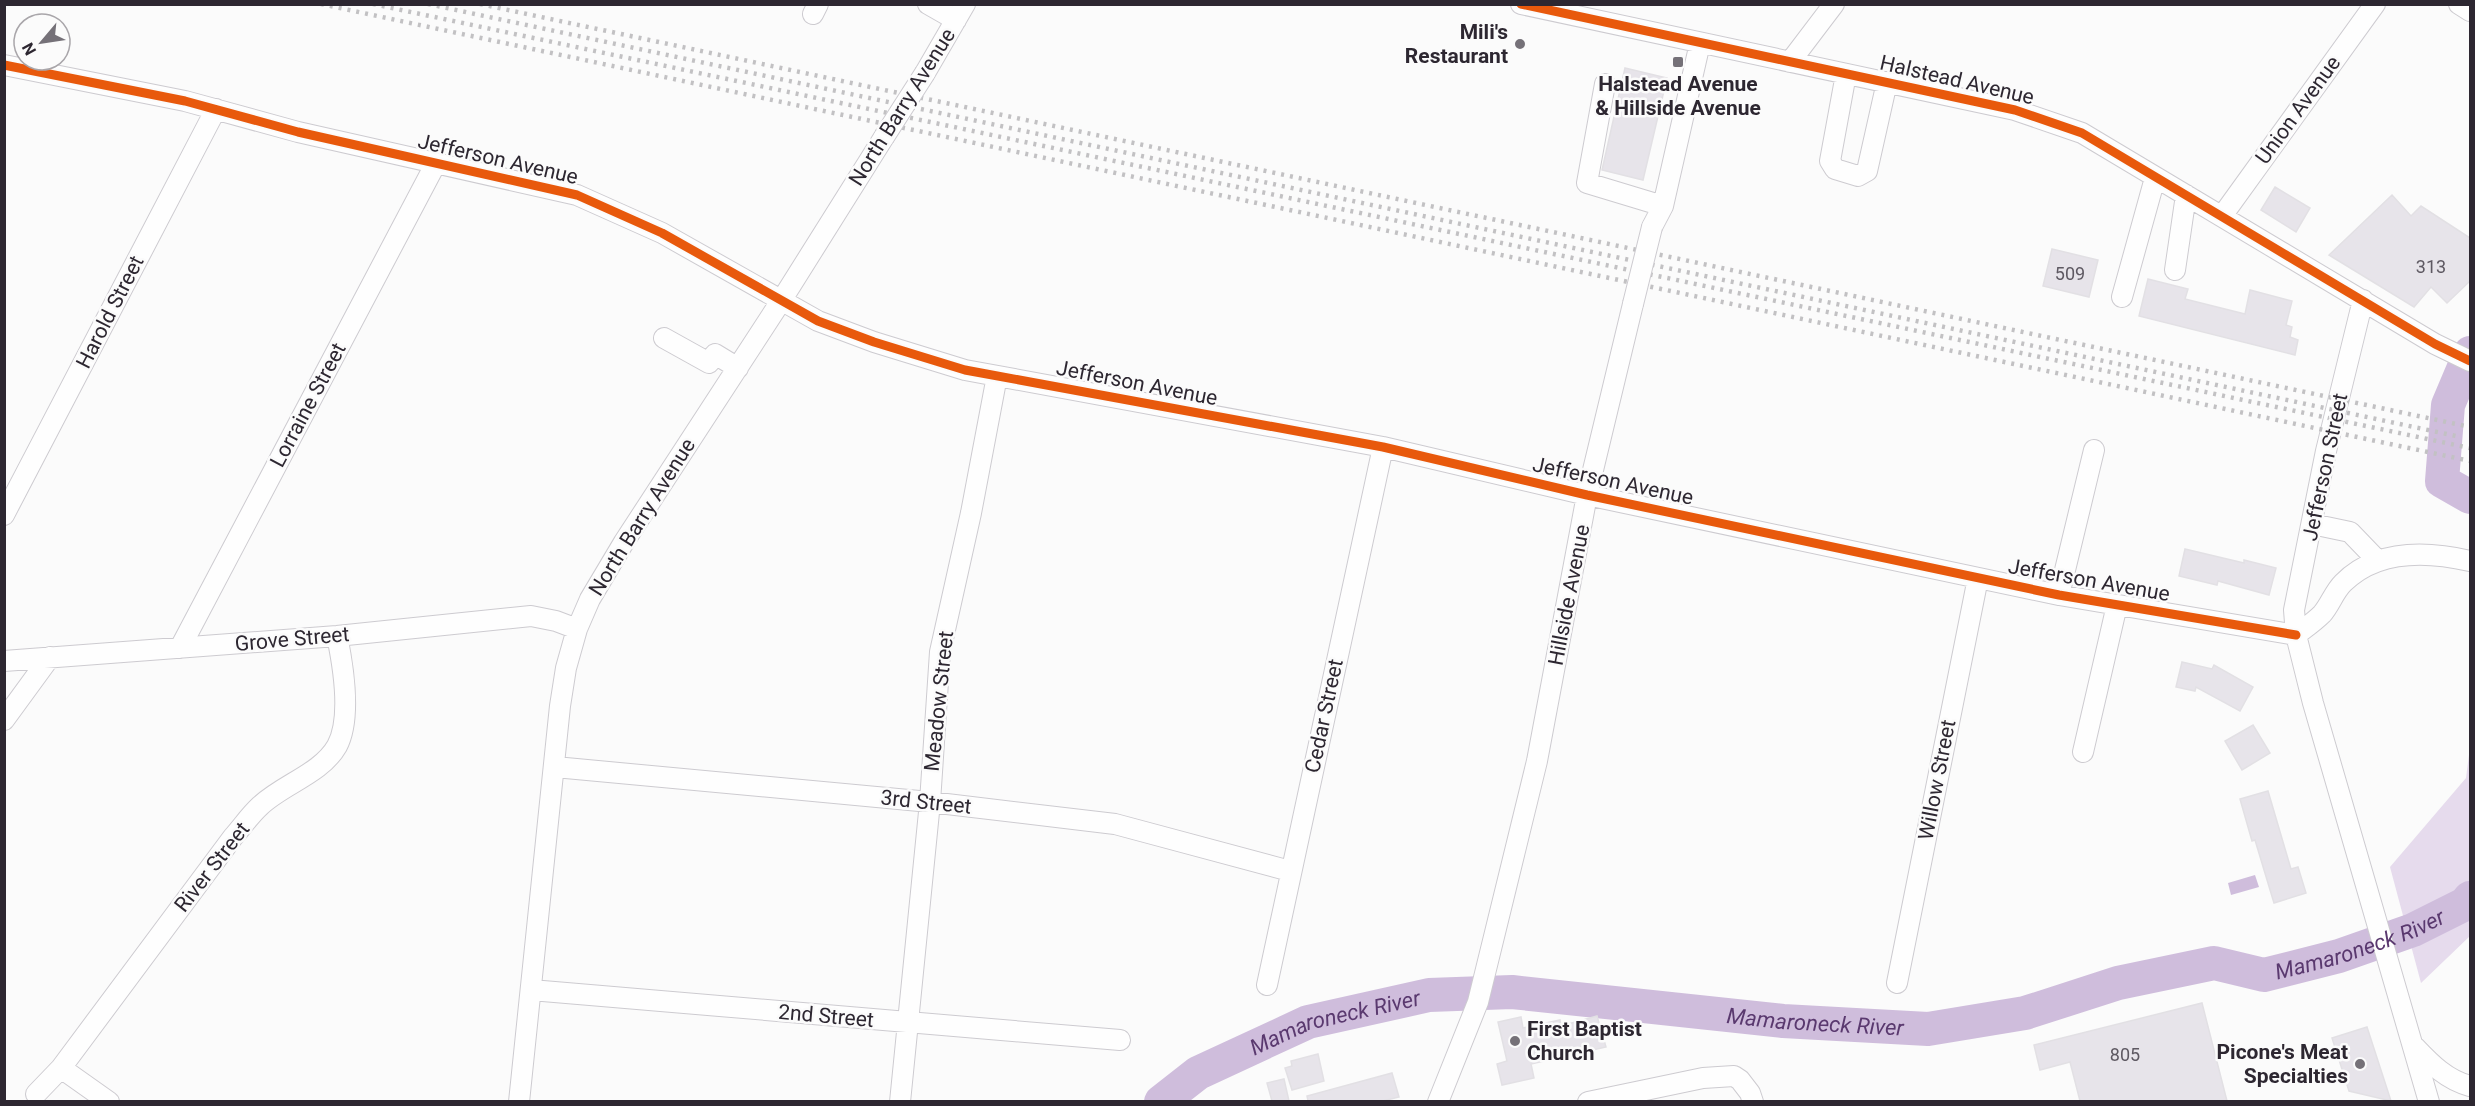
<svg xmlns="http://www.w3.org/2000/svg" width="2475" height="1106" viewBox="0 0 2475 1106" font-family="Roboto,sans-serif">
<rect width="100%" height="100%" fill="#fbfbfb"/>
<!-- green -->
<path fill="#e6dbed" d="M 2470,747 L 2470,936 L 2421,983 L 2390,867 L 2466,778 Z"/>
<!-- water -->
<path fill="#cfbddc" d="M 2255,875 L 2259,887 L 2231,895 L 2228,883 Z"/>
<g fill="none" stroke-linecap="round" stroke-linejoin="round">
<!-- river -->
<g stroke="#cfbddc" stroke-width="34">
<path d="M 2470,353 L 2448,405 L 2442,481 L 2470,497"/>
<path id="s1" d="M 1161,1102 L 1198,1073 L 1308,1022 L 1429,995 L 1512,992 L 1783,1021 L 1928,1029 L 2025,1013 L 2118,983 L 2214,963 L 2264,975 L 2339,956 L 2413,930 L 2465,904 L 2470,898"/>
</g>
</g>
<!-- building -->
<path fill="#e7e4ea" stroke="#e2e0e4" stroke-width="1.5" d="M 1625,68 L 1667,78 L 1643,180 L 1602,170 Z
M 2275,187 L 2310,208 L 2296,232 L 2261,210 Z
M 2392,195 L 2411,216 L 2421,206 L 2470,238 L 2470,281 L 2447,303 L 2431,287 L 2414,307 L 2329,255 Z
M 2052,249 L 2098,260 L 2089,297 L 2043,286 Z
M 2148,279 L 2188,289 L 2185,299 L 2245,314 L 2250,290 L 2292,301 L 2286,325 L 2292,327 L 2290,337 L 2298,340 L 2295,355 L 2139,316 Z
M 2185,549 L 2244,563 L 2244,560 L 2276,568 L 2269,595 L 2218,581 L 2217,585 L 2179,576 Z
M 2182,662 L 2212,669 L 2214,665 L 2253,687 L 2240,711 L 2196,687 L 2195,691 L 2176,687 Z
M 2253,725 L 2270,753 L 2242,770 L 2225,741 Z
M 2268,791 L 2291,869 L 2298,867 L 2306,893 L 2274,903 L 2255,840 L 2252,841 L 2240,799 Z
M 2202,1003 L 2227,1101 L 2080,1101 L 2070,1062 L 2040,1070 L 2034,1045 Z
M 1597,1016 L 1606,1047 L 1531,1064 L 1534,1078 L 1502,1085 L 1497,1064 L 1507,1061 L 1498,1022 L 1521,1017 L 1523,1028 L 1560,1020 L 1561,1026 Z
M 2367,1027 L 2391,1101 L 2349,1091 L 2332,1038 Z
M 1318,1054 L 1324,1081 L 1292,1090 L 1285,1068 L 1292,1066 L 1291,1061 Z
M 1392,1073 L 1399,1097 L 1383,1101 L 1308,1101 L 1307,1096 Z
M 1284,1079 L 1289,1101 L 1272,1101 L 1267,1083 Z"/>
<g fill="none" stroke-linecap="round" stroke-linejoin="round">
<defs>
<path id="minor" d="M 928,4 L 956,20
M 1521,4 L 2015,110 L 2082,133 L 2435,344 L 2470,361
M 2459,4 L 2470,11
M 813,14 L 818,4
M 1790,62 L 1834,4
M 4,65 L 185,101 L 298,132 L 577,195 L 662,233 L 818,321 L 874,342 L 965,370 L 1383,447 L 1587,495 L 2059,595 L 2296,635
M 925,73 L 965,4
M 1846,74 L 1830,161 L 1835,169 L 1858,176 L 1867,171 L 1887,82
M 1605,84 L 1587,183 L 1663,206
M 2222,216 L 2375,4
M 1652,227 L 1663,206 L 1700,43
M 2175,270 L 2186,195
M 2122,297 L 2155,178
M 2363,300 L 2326,451 L 2294,610 L 2296,635 L 2313,703 L 2429,1102
M 664,338 L 709,363 L 715,354 L 738,368
M 4,515 L 216,109
M 2312,524 L 2350,532 L 2377,560
M 2059,595 L 2094,450
M 2296,635 C 2305,628 2314,622 2322,614 C 2330,605 2334,592 2343,583 C 2377,549 2427,551 2470,561
M 180,648 L 436,163
M 4,661 L 337,636 L 531,616 L 556,621 L 577,629
M 4,720 L 50,657
M 2083,752 L 2117,605
M 555,767 L 930,802 L 1115,824 L 1290,871
M 1897,983 L 1978,578
M 1267,985 L 1383,447
M 531,990 L 1120,1040
M 2415,1047 C 2431,1064 2447,1080 2470,1086
M 61,1068 L 109,1102
M 36,1094 L 61,1068 L 233,837 C 242,827 250,815 260,806 C 283,784 321,774 337,746 C 352,718 343,665 337,636
M 519,1102 L 560,706 L 566,668 L 577,629 L 590,599 L 624,542 L 781,301 L 884,137
M 900,1102 L 930,802 L 940,652 L 971,513 L 997,376
M 1438,1102 L 1478,1002 L 1537,761 L 1587,495 L 1633,304
M 1588,1102 L 1703,1078 L 1734,1076 L 1740,1080 L 1750,1093 L 1753,1102"/>
</defs>
<!-- minor casing -->
<use href="#minor" stroke="#cdcbd0" stroke-width="22"/>
<!-- minor -->
<use href="#minor" stroke="#fefefe" stroke-width="20"/>
<!-- rail -->
<path stroke="#c2c1c3" stroke-width="4.5" stroke-dasharray="3 6" stroke-linecap="butt" d="M 321,4 L 2470,461
M 373,4 L 2470,448
M 428,4 L 2456,436
M 480,4 L 2470,427"/>
<defs>
<path id="minor-bridge" d="M 884,137 L 925,73
M 1633,304 L 1652,227"/>
</defs>
<!-- minor-bridge casing -->
<use href="#minor-bridge" stroke="#cdcbd0" stroke-width="22" stroke-linecap="butt"/>
<!-- minor-bridge -->
<use href="#minor-bridge" stroke="#fefefe" stroke-width="20"/>
<defs>
<path id="cycleway" d="M 1521,4 L 2015,110 L 2082,133 L 2435,344 L 2470,361
M 4,65 L 185,101 L 298,132 L 577,195 L 662,233 L 818,321 L 874,342 L 965,370 L 1383,447 L 1587,495 L 2059,595 L 2296,635"/>
</defs>
<!-- cycleway casing -->
<use href="#cycleway" stroke="#fbfbfb" stroke-width="13"/>
<!-- cycleway -->
<use href="#cycleway" stroke="#e8590c" stroke-width="9"/>
</g>
<!-- markers -->
<g fill="#757178" stroke="#fbfbfb" stroke-width="2">
<circle cx="1520" cy="44" r="6"/>
<rect x="1672" y="56" width="12" height="12" rx="3"/>
<circle cx="1515" cy="1041" r="6"/>
<circle cx="2360" cy="1064" r="6"/>
</g>
<g text-anchor="middle" dominant-baseline="central" stroke-width="5" stroke-linejoin="round" paint-order="stroke">
<!-- number labels -->
<g font-size="18" fill="#5e5962">
<text x="2431" y="266">313</text>
<text x="2070" y="273">509</text>
<text x="2125" y="1054">805</text>
</g>
<!-- poi labels -->
<g font-size="21" font-weight="bold" fill="#2d2731" stroke="#fbfbfb" text-anchor="end">
<text x="1508" y="32">Mili's<tspan x="1508" dy="24">Restaurant</tspan></text>
<text x="1678" y="84" text-anchor="middle">Halstead Avenue<tspan x="1678" dy="24">&amp; Hillside Avenue</tspan></text>
<text x="1527" y="1029" text-anchor="start">First Baptist<tspan x="1527" dy="24">Church</tspan></text>
<text x="2348" y="1052">Picone's Meat<tspan x="2348" dy="24">Specialties</tspan></text>
</g>
<!-- street labels -->
<g font-size="21" fill="#2d2731" stroke="#fbfbfb">
<text transform="translate(1957 80) rotate(13)">Halstead Avenue</text>
<text transform="translate(902 107) rotate(-58)">North Barry Avenue</text>
<text transform="translate(2298 110) rotate(-54)">Union Avenue</text>
<text transform="translate(498 159) rotate(13)">Jefferson Avenue</text>
<text transform="translate(110 312) rotate(-63)">Harold Street</text>
<text transform="translate(1137 383) rotate(11)">Jefferson Avenue</text>
<text transform="translate(308 405) rotate(-62)">Lorraine Street</text>
<text transform="translate(2325 467) rotate(-78)">Jefferson Street</text>
<text transform="translate(1613 481) rotate(12)">Jefferson Avenue</text>
<text transform="translate(642 517) rotate(-58)">North Barry Avenue</text>
<text transform="translate(2089 580) rotate(10)">Jefferson Avenue</text>
<text transform="translate(1569 595) rotate(-79)">Hillside Avenue</text>
<text transform="translate(292 639) rotate(-5)">Grove Street</text>
<text transform="translate(939 701) rotate(-84)">Meadow Street</text>
<text transform="translate(1324 716) rotate(-78)">Cedar Street</text>
<text transform="translate(1937 780) rotate(-79)">Willow Street</text>
<text transform="translate(926 802) rotate(6)">3rd Street</text>
<text transform="translate(212 867) rotate(-52)">River Street</text>
<text transform="translate(826 1016) rotate(5)">2nd Street</text>
</g>
<!-- water labels -->
<g font-size="22" font-style="italic" fill="#5a396f" stroke="#fbfbfb">
<text stroke="none"><textPath href="#s1" startOffset="1239">Mamaroneck River</textPath></text>
<text stroke="none"><textPath href="#s1" startOffset="680">Mamaroneck River</textPath></text>
<text stroke="none"><textPath href="#s1" startOffset="194">Mamaroneck River</textPath></text>
</g>
</g>
<!-- border -->
<rect width="2475" height="1106" fill="none" stroke="#2d2731" stroke-width="12"/>
<!-- north arrow -->
<g transform="translate(42 42) rotate(241)"><circle r="28" fill="#fbfbfb" stroke="#a9a6aa" stroke-width="1.5"/>
<path d="M0-4.5L10 22L0 15L-10 22Z" fill="#757178"/>
<text y="-9" font-size="16" font-weight="bold" text-anchor="middle" fill="#2d2731">N</text>
</g>
</svg>
